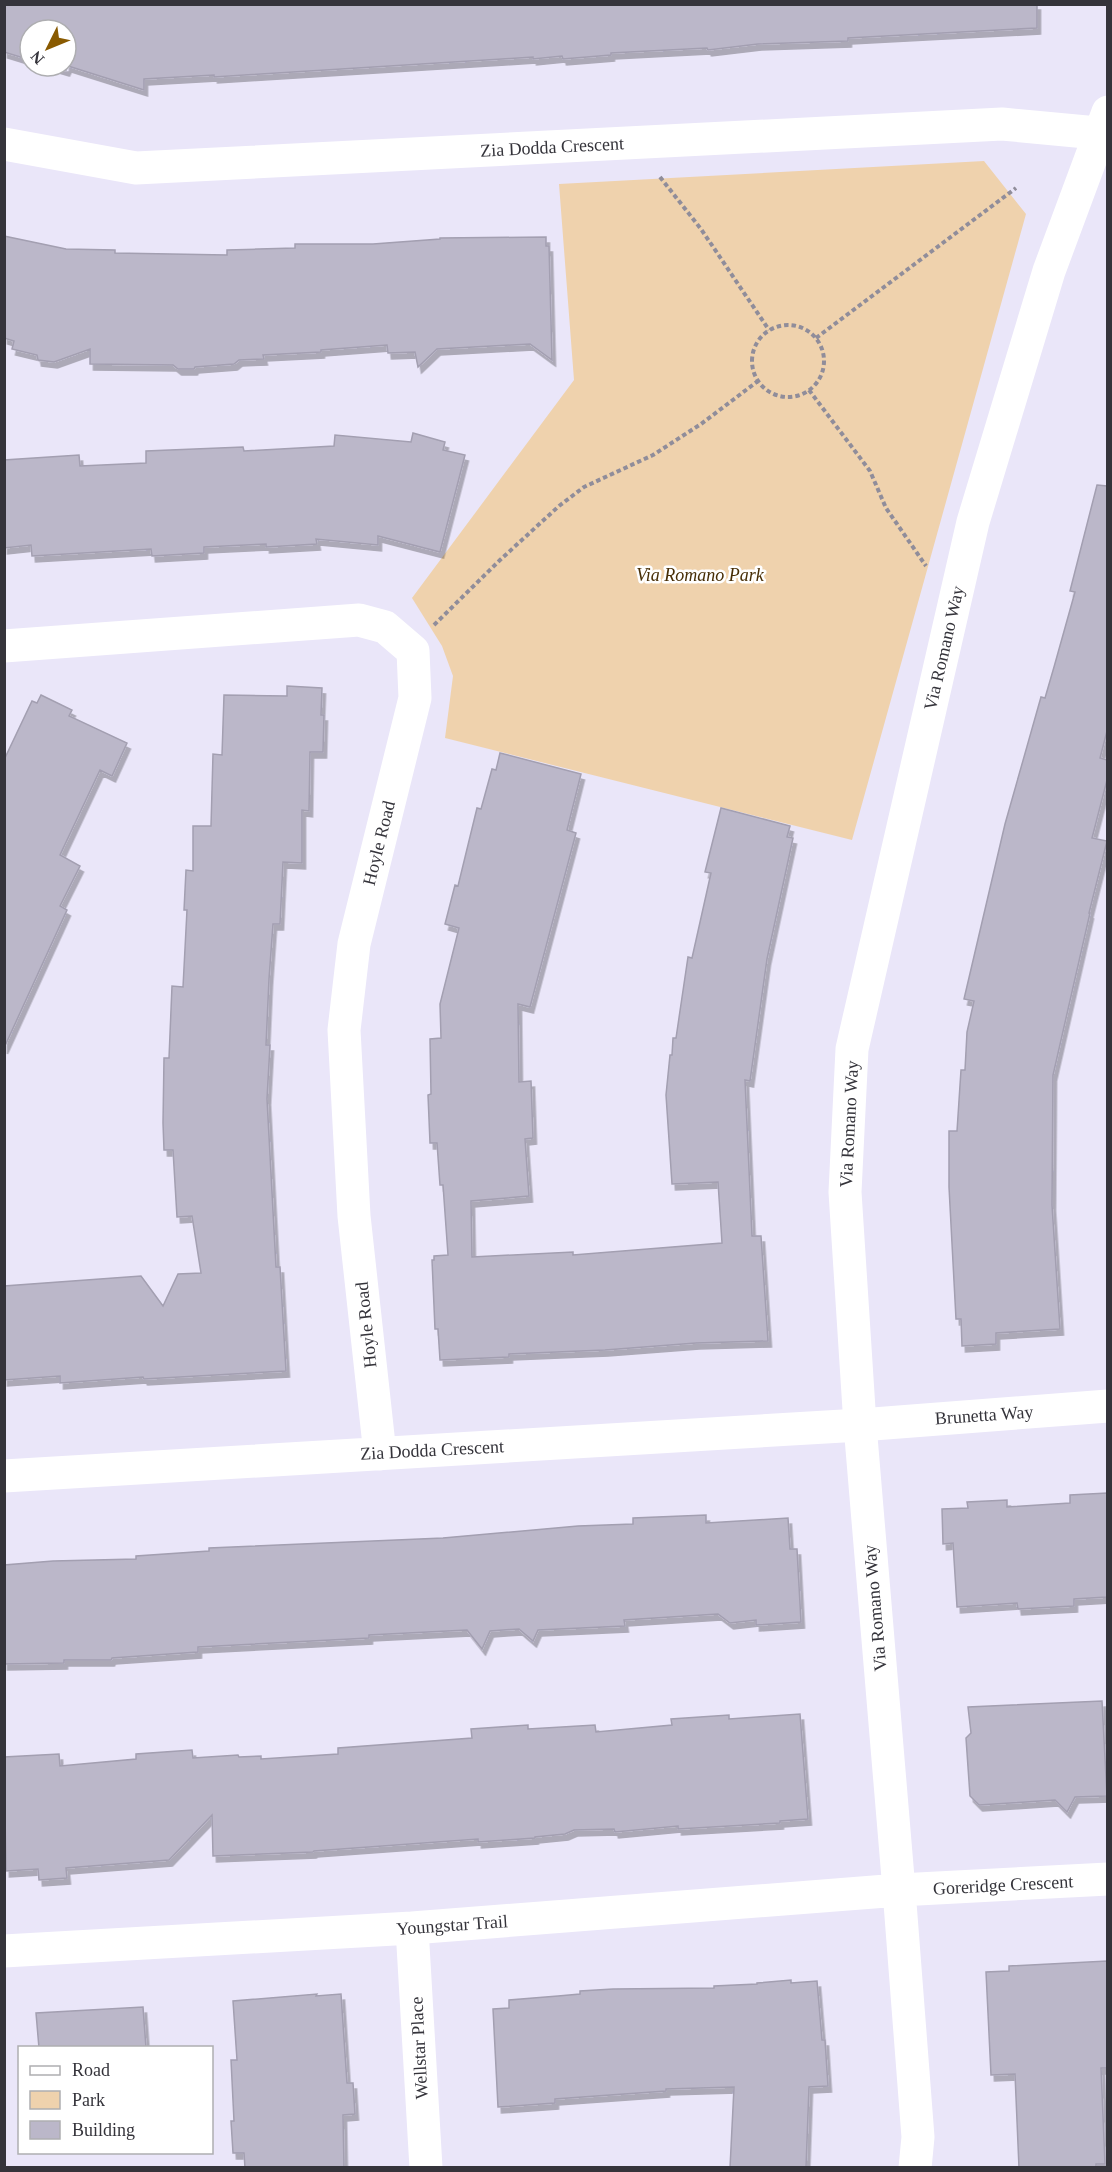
<svg xmlns="http://www.w3.org/2000/svg" width="1112" height="2172" viewBox="0 0 1112 2172" font-family="Georgia,serif">
<defs>
<filter id="shadow"><feDropShadow dx="3.5" dy="6" stdDeviation="0" flood-color="#0004"/></filter>
</defs>
<rect width="100%" height="100%" fill="#eae6f9"/>
<!-- park -->
<path fill="#efd2ad" d="M 984,161 L 1026,214 L 852,840 L 445,738 L 453,676 L 442,646 L 412,598 L 574,380 L 559,184 Z"/>
<!-- building -->
<path fill="#bbb7c9" stroke="#a39fb1" stroke-width="1.5" filter="url(#shadow)" d="M 4,4 L 1037,4 L 1037,28 L 848,38 L 848,41 L 758,44 L 708,50 L 707,48 L 611,53 L 611,55 L 563,59 L 562,56 L 533,59 L 533,57 L 214,77 L 214,75 L 144,79 L 144,90 L 68,66 L 66,70 L 52,66 L 66,66 L 66,30 L 30,30 L 30,60 L 4,52 Z
M 4,236 L 66,249 L 115,250 L 115,253 L 227,255 L 227,250 L 295,248 L 295,244 L 373,244 L 440,239 L 440,238 L 546,237 L 546,246 L 549,246 L 552,360 L 530,344 L 437,349 L 418,367 L 415,352 L 388,353 L 387,345 L 321,350 L 321,352 L 263,355 L 264,359 L 239,360 L 234,364 L 195,367 L 194,369 L 178,369 L 173,365 L 90,364 L 90,349 L 54,362 L 38,360 L 37,355 L 12,349 L 14,341 L 4,338 Z
M 413,433 L 445,442 L 443,450 L 465,455 L 440,552 L 378,536 L 378,545 L 316,539 L 317,544 L 266,547 L 266,544 L 204,547 L 204,553 L 152,556 L 151,549 L 32,556 L 31,545 L 4,548 L 4,460 L 79,455 L 80,466 L 146,463 L 146,451 L 243,447 L 244,451 L 334,446 L 335,435 L 411,442 Z
M 1097,485 L 1107,486 L 1107,731 L 1100,758 L 1107,760 L 1107,780 L 1092,838 L 1107,841 L 1089,913 L 1090,913 L 1053,1075 L 1052,1205 L 1060,1329 L 996,1333 L 996,1344 L 962,1346 L 961,1319 L 956,1319 L 949,1187 L 949,1131 L 957,1131 L 961,1070 L 965,1070 L 967,1032 L 974,1001 L 964,999 L 1005,824 L 1041,697 L 1045,698 L 1054,667 L 1075,592 L 1070,591 Z
M 287,686 L 322,688 L 321,715 L 324,715 L 323,752 L 310,752 L 309,811 L 302,810 L 302,863 L 283,862 L 280,924 L 273,924 L 269,979 L 266,1045 L 270,1045 L 267,1099 L 276,1267 L 280,1267 L 286,1371 L 144,1379 L 143,1377 L 60,1383 L 60,1376 L 4,1380 L 4,1286 L 141,1276 L 163,1306 L 178,1274 L 201,1273 L 192,1216 L 177,1217 L 173,1150 L 164,1150 L 163,1123 L 164,1058 L 169,1058 L 172,986 L 183,987 L 187,910 L 184,910 L 186,870 L 193,871 L 193,826 L 211,826 L 213,754 L 222,755 L 224,695 L 287,696 Z
M 41,695 L 72,710 L 69,716 L 127,743 L 112,776 L 100,770 L 60,855 L 80,866 L 60,906 L 67,910 L 4,1048 L 4,760 L 32,701 L 37,703 Z
M 500,753 L 581,774 L 567,830 L 576,833 L 530,1007 L 518,1004 L 519,1082 L 531,1081 L 533,1138 L 525,1139 L 529,1196 L 471,1201 L 472,1257 L 573,1252 L 573,1255 L 722,1243 L 718,1182 L 672,1184 L 666,1095 L 670,1055 L 672,1055 L 673,1038 L 676,1038 L 688,957 L 692,958 L 711,873 L 705,872 L 721,808 L 790,826 L 787,837 L 793,838 L 767,959 L 750,1081 L 745,1080 L 752,1236 L 761,1236 L 768,1341 L 696,1343 L 605,1350 L 509,1354 L 509,1357 L 440,1360 L 438,1329 L 435,1329 L 432,1260 L 434,1260 L 434,1256 L 448,1255 L 443,1185 L 440,1185 L 437,1143 L 430,1143 L 428,1095 L 431,1094 L 430,1039 L 441,1038 L 440,1004 L 459,928 L 445,924 L 455,885 L 458,886 L 477,808 L 481,809 L 492,769 L 496,770 Z
M 1107,1493 L 1107,1597 L 1074,1599 L 1074,1606 L 1018,1609 L 1017,1603 L 957,1607 L 953,1543 L 943,1544 L 942,1509 L 968,1508 L 967,1502 L 1007,1500 L 1007,1507 L 1070,1503 L 1070,1495 Z
M 706,1515 L 706,1523 L 788,1518 L 790,1549 L 797,1549 L 801,1622 L 756,1625 L 756,1620 L 730,1623 L 718,1614 L 624,1620 L 625,1626 L 538,1630 L 533,1641 L 519,1629 L 490,1631 L 482,1649 L 467,1630 L 369,1635 L 369,1638 L 198,1647 L 198,1652 L 112,1658 L 111,1660 L 64,1660 L 64,1663 L 4,1664 L 4,1565 L 53,1561 L 136,1559 L 136,1556 L 209,1551 L 209,1548 L 443,1538 L 578,1526 L 633,1524 L 633,1518 Z
M 1102,1701 L 1107,1796 L 1075,1797 L 1067,1812 L 1055,1800 L 979,1805 L 970,1796 L 966,1738 L 971,1733 L 968,1707 Z
M 800,1714 L 808,1819 L 780,1821 L 780,1823 L 678,1829 L 678,1826 L 615,1832 L 614,1829 L 574,1830 L 565,1834 L 535,1837 L 535,1838 L 478,1842 L 478,1839 L 314,1851 L 313,1852 L 213,1856 L 212,1815 L 169,1860 L 66,1868 L 67,1878 L 39,1880 L 38,1869 L 6,1871 L 4,1757 L 59,1754 L 60,1766 L 136,1759 L 136,1754 L 192,1750 L 193,1758 L 238,1755 L 239,1757 L 261,1756 L 261,1759 L 338,1754 L 338,1748 L 472,1738 L 471,1729 L 528,1725 L 528,1729 L 595,1725 L 596,1732 L 672,1725 L 671,1719 L 729,1715 L 729,1719 Z
M 1107,1961 L 1107,2068 L 1101,2068 L 1105,2164 L 1096,2164 L 1096,2168 L 1019,2168 L 1015,2074 L 991,2075 L 986,1972 L 1009,1971 L 1009,1966 Z
M 791,1980 L 791,1983 L 817,1981 L 822,2040 L 825,2040 L 828,2086 L 809,2087 L 806,2168 L 730,2168 L 734,2087 L 666,2089 L 666,2091 L 555,2099 L 555,2103 L 498,2107 L 493,2009 L 509,2008 L 509,2000 L 558,1996 L 580,1994 L 580,1991 L 613,1989 L 714,1988 L 714,1986 L 757,1984 L 757,1983 Z
M 317,1994 L 316,1996 L 341,1994 L 347,2083 L 353,2083 L 355,2114 L 343,2115 L 344,2168 L 245,2168 L 244,2153 L 233,2153 L 231,2121 L 234,2121 L 231,2060 L 237,2060 L 233,2001 Z
M 143,2007 L 146,2048 L 39,2048 L 36,2013 Z"/>
<g fill="none" stroke-linecap="round" stroke-linejoin="round">
<!-- path -->
<path stroke="#908d9a" stroke-width="4" stroke-dasharray="4.5 3" stroke-linecap="butt" d="M 660,177 L 701,229 L 769,330
M752 361a36 36 0 1 1 72 0a36 36 0 1 1-72 0Z
M 816,338 L 1016,188
M 809,390 L 870,471 L 886,508 L 926,566
M 434,625 L 500,560 L 559,506 L 584,487 L 653,455 L 701,424 L 758,381"/>
<!-- minor -->
<path stroke="#fff" stroke-width="33" d="M 4,144 L 136,168 L 1002,124 L 1108,134
M 4,646 L 359,620 L 385,627 L 413,651 L 415,698 L 354,944 L 344,1030 L 354,1216 L 380,1454
M 4,1476 L 860,1425 L 1108,1406
M 412,1928 L 426,2168
M 4,1951 L 412,1928 L 899,1890 L 1108,1879
M 915,2168 L 918,2137 L 899,1890 L 860,1425 L 845,1192 L 852,1049 L 973,522 L 1049,271 L 1108,112"/>
</g>
<g text-anchor="middle" dominant-baseline="central" stroke-width="5" stroke-linejoin="round" paint-order="stroke">
<!-- street labels -->
<g font-size="18" fill="#35343b" stroke="#fff">
<text transform="translate(552 147) rotate(-3)">Zia Dodda Crescent</text>
<text transform="translate(944 648) rotate(-77)">Via Romano Way</text>
<text transform="translate(379 843) rotate(-76)">Hoyle Road</text>
<text transform="translate(849 1124) rotate(-87)">Via Romano Way</text>
<text transform="translate(366 1325) rotate(-96)">Hoyle Road</text>
<text transform="translate(984 1415) rotate(-4)">Brunetta Way</text>
<text transform="translate(432 1450) rotate(-3)">Zia Dodda Crescent</text>
<text transform="translate(875 1608) rotate(-95)">Via Romano Way</text>
<text transform="translate(1003 1885) rotate(-3)">Goreridge Crescent</text>
<text transform="translate(452 1925) rotate(-4)">Youngstar Trail</text>
<text transform="translate(419 2048) rotate(-93)">Wellstar Place</text>
</g>
<!-- park labels -->
<g font-size="18" font-style="italic" fill="#472e06" stroke="#fff">
<text x="700" y="575">Via Romano Park</text>
</g>
</g>
<!-- border -->
<rect width="1112" height="2172" fill="none" stroke="#35343b" stroke-width="12"/>
<!-- legend -->
<rect x="18" y="2046" width="195" height="108" fill="#ffffff" stroke="#aeaeb1" stroke-width="1.5"/>
<rect x="30" y="2066" width="30" height="9" fill="#ffffff" stroke="#aeaeb1" stroke-width="1.5"/>
<text x="72" y="2076" font-size="18" fill="#35343b">Road</text>
<rect x="30" y="2091" width="30" height="18" fill="#efd2ad" stroke="#aeaeb1" stroke-width="1.5"/>
<text x="72" y="2106" font-size="18" fill="#35343b">Park</text>
<rect x="30" y="2121" width="30" height="18" fill="#bbb7c9" stroke="#aeaeb1" stroke-width="1.5"/>
<text x="72" y="2136" font-size="18" fill="#35343b">Building</text>
<!-- north arrow -->
<g transform="translate(48 48) rotate(227)"><circle r="28" fill="#ffffff" stroke="#aeaeb1" stroke-width="1.5"/>
<path d="M0-4.5L10 22L0 15L-10 22Z" fill="#895a00"/>
<text y="-9" font-size="16" font-weight="bold" text-anchor="middle" fill="#35343b">N</text>
</g>
</svg>
